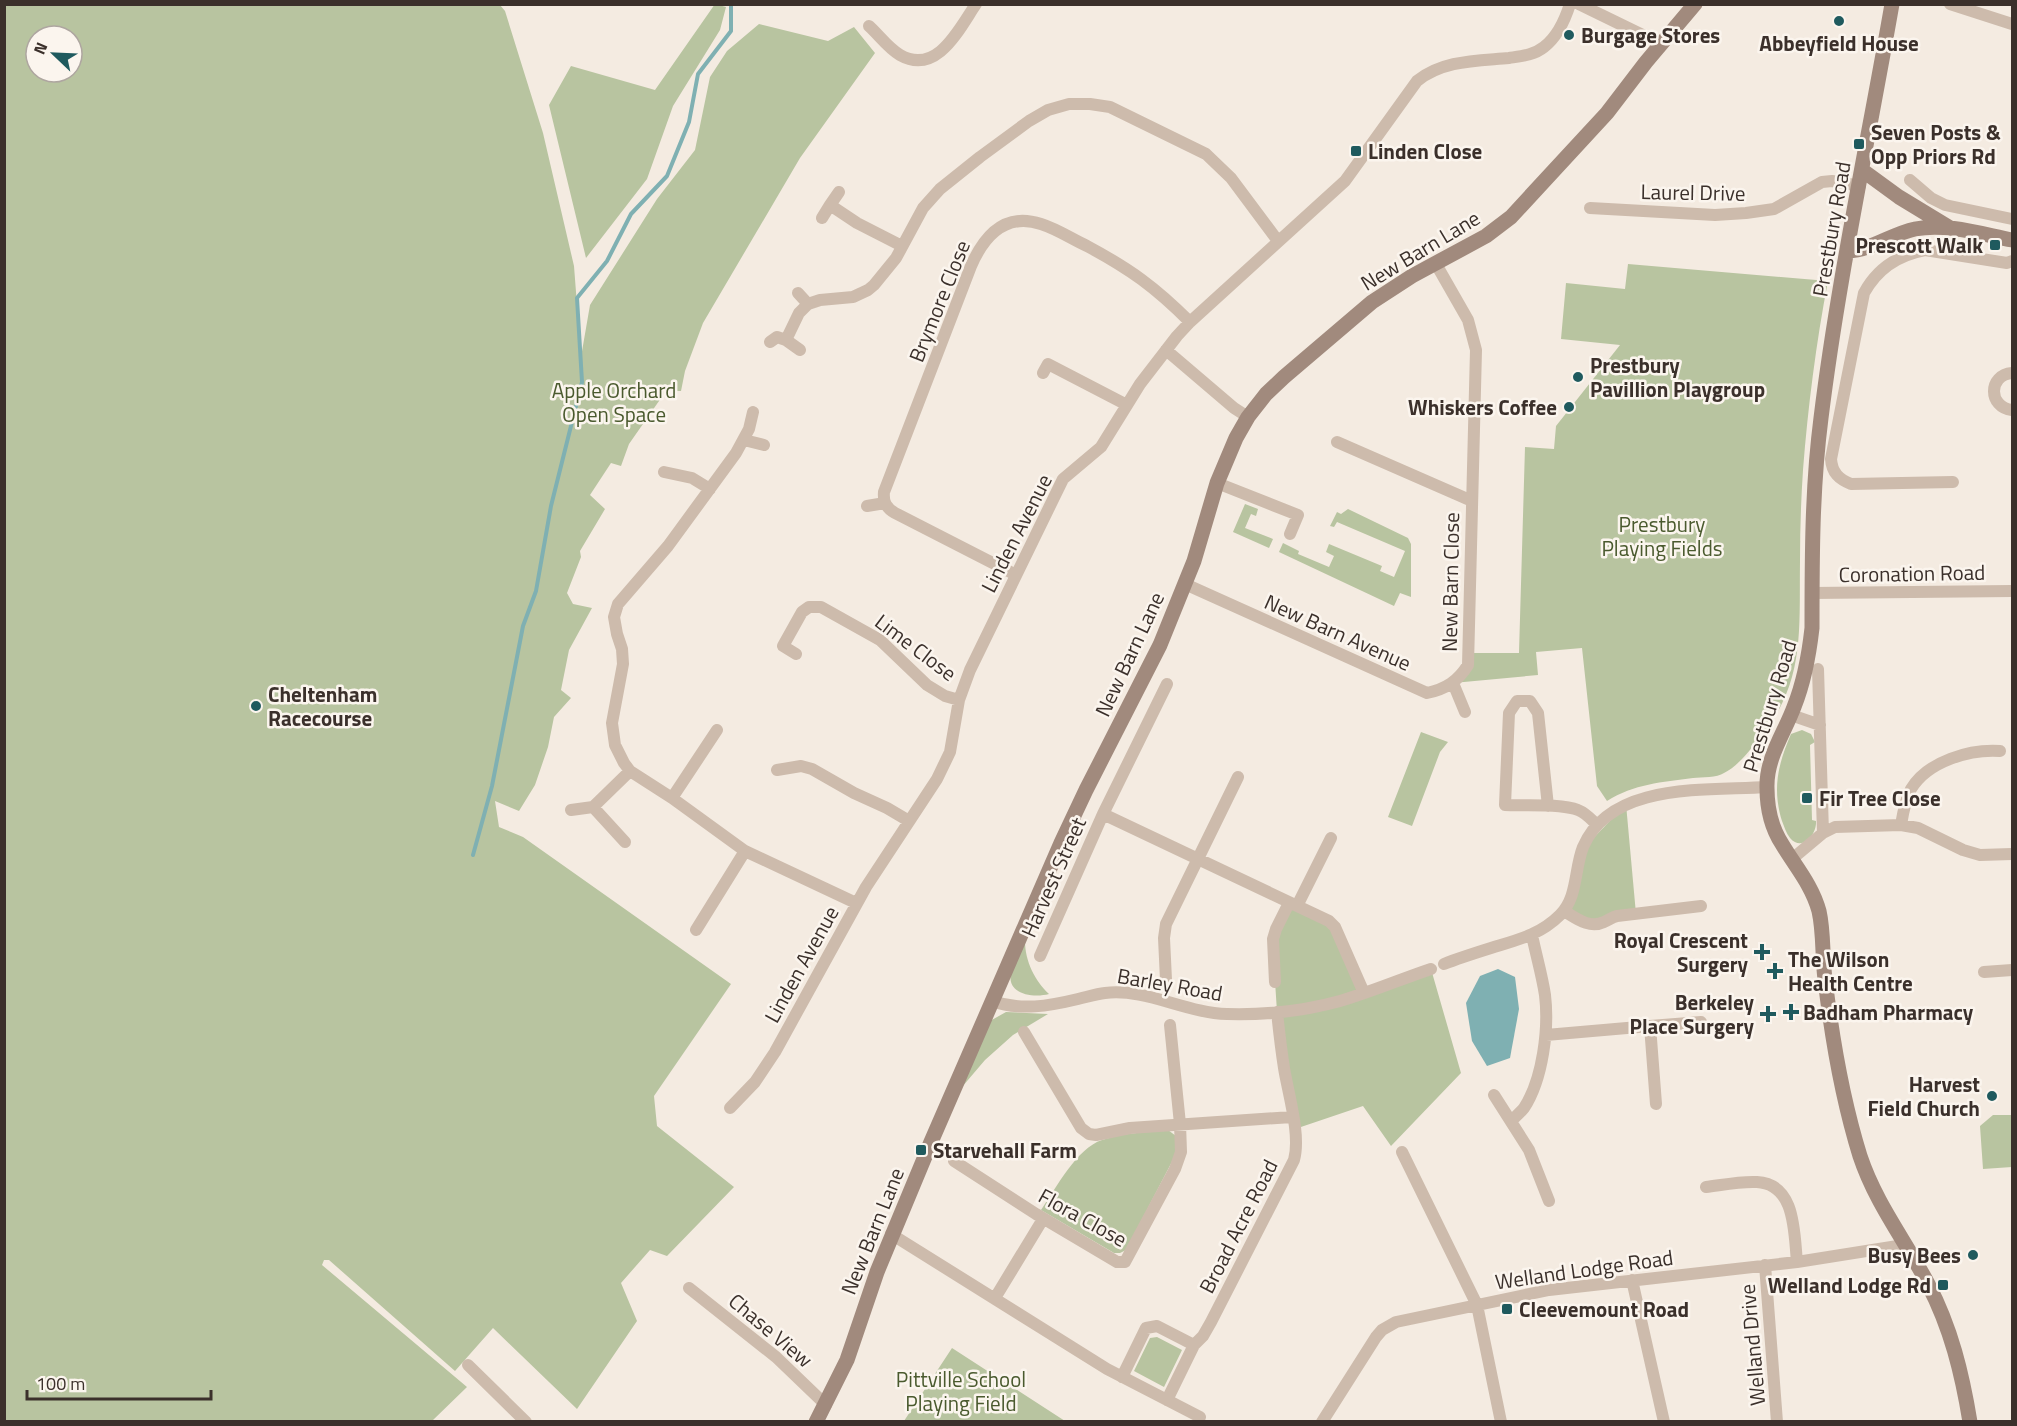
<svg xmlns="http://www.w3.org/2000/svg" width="2017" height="1426" viewBox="0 0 2017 1426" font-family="'Titillium Web',sans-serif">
<rect width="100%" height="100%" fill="#f4ebe1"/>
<!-- green -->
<path fill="#b8c4a0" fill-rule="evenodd" d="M 715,4 L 726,7 L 720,30 L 673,106 L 647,179 L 586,258 L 549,105 L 571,66 L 655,90 Z
M 5,5 L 500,5 L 505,11 L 543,133 L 574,266 L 581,357 L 590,305 L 657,199 L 695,150 L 710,77 L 727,51 L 759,24 L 828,41 L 854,27 L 875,53 L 800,158 L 703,323 L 685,371 L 681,391 L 666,391 L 629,444 L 621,466 L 611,463 L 590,495 L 605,509 L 580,551 L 581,557 L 567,593 L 573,604 L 592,608 L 569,650 L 561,690 L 571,698 L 554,717 L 548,747 L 535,785 L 519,811 L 495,801 L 499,827 L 523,837 L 731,984 L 654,1096 L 657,1126 L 734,1187 L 667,1256 L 650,1250 L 621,1283 L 637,1321 L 577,1409 L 493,1328 L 455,1371 L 329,1260 L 324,1260 L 322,1265 L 467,1387 L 432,1421 L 5,1422 ZM 36,36 L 72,36 L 72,72 L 36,72 Z
M 1628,264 L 1828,281 C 1816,343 1808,407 1803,470 C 1801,500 1800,531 1800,561 C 1799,634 1806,686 1754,745 C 1746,755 1736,767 1724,773 C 1717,778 1702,777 1693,778 C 1662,782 1634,784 1607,801 L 1597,786 L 1582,648 L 1536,652 L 1538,675 L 1453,683 L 1468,653 L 1519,653 L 1525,447 L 1554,449 L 1556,426 L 1620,345 L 1561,339 L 1566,283 L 1625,289 Z
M 1245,504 L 1258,509 L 1256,516 L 1251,514 L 1245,528 L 1273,539 L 1269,548 L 1233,532 Z
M 1348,509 L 1408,538 L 1411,544 L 1411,597 L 1400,593 L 1394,606 L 1279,552 L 1283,543 L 1299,551 L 1298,554 L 1329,567 L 1334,556 L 1326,552 L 1329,544 L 1382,566 L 1380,571 L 1394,577 L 1405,551 L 1337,522 L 1334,527 L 1330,526 L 1337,512 L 1341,514 Z
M 1802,730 L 1811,734 L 1815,742 L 1810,745 L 1812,820 L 1816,821 C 1817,835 1802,852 1790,838 C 1786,833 1784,826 1782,821 C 1772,789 1778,764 1791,734 Z
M 1421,732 L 1448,742 L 1440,752 L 1412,826 L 1388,817 Z
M 1626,804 L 1636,914 L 1588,924 L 1567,905 L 1583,849 Z
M 1289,903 L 1329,921 L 1364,993 L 1431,969 L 1461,1073 L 1391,1146 L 1363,1106 L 1295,1129 L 1277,1012 L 1273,950 Z
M 1025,941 C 1025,961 1035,981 1049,994 C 1034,998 1006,995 1011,972 C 1013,962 1021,951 1025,941 Z
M 1006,1012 L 1048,1014 L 1013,1035 L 985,1060 L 962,1087 L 990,1021 Z
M 1993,1115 L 2012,1115 L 2012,1167 L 1983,1169 L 1980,1126 Z
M 1168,1130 L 1176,1136 L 1176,1154 L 1126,1250 L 1120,1253 L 1114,1253 L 1041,1210 C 1056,1188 1077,1148 1102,1140 C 1123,1133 1146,1132 1168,1130 Z
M 1157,1337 L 1182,1350 L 1164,1387 L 1134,1371 L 1150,1338 Z
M 952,1348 L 1065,1421 L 904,1421 Z"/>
<!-- water -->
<path fill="#7fb0b2" d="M 1498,969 L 1515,977 L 1519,1009 L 1510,1058 L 1487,1066 L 1472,1041 L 1466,1003 L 1480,976 Z"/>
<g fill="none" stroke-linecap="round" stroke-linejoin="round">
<!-- stream -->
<path stroke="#7fb0b2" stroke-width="4" d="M 473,855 L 492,786 L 523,626 L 536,591 L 551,506 L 582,382 L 577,298 L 607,261 L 631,214 L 667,176 L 689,122 L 698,74 L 731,31 L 731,4"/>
<!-- street -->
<path stroke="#cdbbac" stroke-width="12" d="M 1579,4 L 1661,44
M 1950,4 L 2012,24
M 869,26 C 879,35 888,48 900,55 C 937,76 959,29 976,4
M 1910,180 L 1931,198 L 1945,205 L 2012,219
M 839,192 L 830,205 L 857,223 L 902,246
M 1590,208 L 1715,215 L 1746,213 L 1774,209 L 1822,182 L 1832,181 L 1860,186
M 822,218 L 830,205
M 798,293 L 808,304
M 786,340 L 800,350
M 770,342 L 777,337 L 786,340 L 799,313 L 808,304 L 820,300 L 853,297 L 868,290 L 874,285 L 896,258 L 923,208 L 940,189 L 980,157 L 1029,121 L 1048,110 L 1069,104 L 1090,104 L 1110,107 L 1206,154 L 1231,178 L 1278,241
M 1166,350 L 1234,408 L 1248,417
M 1043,373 L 1048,364 L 1127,405
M 2012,373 C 1988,375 1988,407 2012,410
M 753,412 L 749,429 L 736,453 L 668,546 L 618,604 L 614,617 L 617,634 L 622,649 L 623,664 L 612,723 L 615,745 L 624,763 L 630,771 L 672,798 L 745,851 L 856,903
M 744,440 L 764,445
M 1337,442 L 1472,501
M 664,472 L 692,478 L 710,489
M 1953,482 L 1851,484 C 1839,479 1832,473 1831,459 L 1864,293 C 1877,269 1898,255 1925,250 L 2007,263 L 2012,261
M 1217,483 L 1298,515 L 1290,534
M 867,506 L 885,503
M 1016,575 L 895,513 C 886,508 883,502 884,492 L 971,266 C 984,236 1005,212 1041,224 C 1057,229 1072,239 1087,246 C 1130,269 1155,287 1190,322
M 1185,584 L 1427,693 C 1446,689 1458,681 1468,665 L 1476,350 L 1468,320 L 1436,264
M 1812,593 L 2012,591
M 796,654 L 783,646 L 802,612 L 809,607 L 821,607 L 880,640 L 927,685 L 945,696 L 959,700
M 1818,669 L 1823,833
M 1453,683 L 1465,712
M 1791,715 L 1820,725
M 777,770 L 801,766 L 812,769 L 854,793 L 887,808 L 909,821
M 672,798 L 717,730
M 1548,806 L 1538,713 L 1530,701 L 1517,701 L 1509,713 L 1505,805 C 1524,806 1561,803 1578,810 C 1586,813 1591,819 1597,825
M 571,810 L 593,807
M 1103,814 L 1167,684
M 1901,825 C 1903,813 1905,800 1911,789 C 1928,761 1970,749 2000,751
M 625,842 L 593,807 L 630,771
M 1792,859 L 1823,833 L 1835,827 L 1901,825 L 1918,828 L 1963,850 L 1980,855 L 2012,854
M 1297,906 L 1331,838
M 1564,911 C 1576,918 1589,929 1604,922 C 1609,920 1612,917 1617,916 L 1701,906
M 696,930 L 745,851
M 1040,956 L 1103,814 L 1329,921 L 1335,927 L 1364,993
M 1444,964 C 1459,958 1475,953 1491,948 C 1517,940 1540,935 1560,915 C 1578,897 1574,870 1583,847 C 1611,781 1708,791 1767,787
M 1984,972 L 2012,970
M 1166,980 L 1164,938 L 1166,924 L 1238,777
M 1275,982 L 1273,939 L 1276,929 L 1289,903
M 992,1001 C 1021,1011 1049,1006 1078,999 C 1087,997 1096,994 1105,993 C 1146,988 1186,1013 1227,1014 C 1264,1015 1304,1011 1340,1001 C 1371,992 1401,979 1431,969
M 1650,1026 L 1701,1022
M 1024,1032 L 1081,1128 L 1089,1134 L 1096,1135 L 1130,1128 L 1292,1117
M 1546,1035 L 1650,1026 L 1656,1104
M 1494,1095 L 1529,1150 L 1549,1201
M 730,1108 L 755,1082 L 775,1052 L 866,887 L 937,779 L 950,752 L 959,700 L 970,670 L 1063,479 L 1101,447 L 1140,384 L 1177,336 L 1190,322 L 1345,181 L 1417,81 C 1443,60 1477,61 1509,58 C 1522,56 1534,55 1544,47 C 1557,37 1565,20 1570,4
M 1511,1121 C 1515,1117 1520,1113 1524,1108 C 1543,1079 1549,1028 1545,995 C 1542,975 1536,955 1532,935
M 1402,1152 L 1477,1305 L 1501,1422
M 954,1161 L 1036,1214 L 1117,1262 L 1125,1262 L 1175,1169 L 1181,1152 L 1180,1124 L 1170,1025
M 1706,1187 C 1722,1185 1741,1181 1757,1182 C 1796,1184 1794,1233 1797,1262
M 891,1234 L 1107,1369 L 1200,1417
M 1765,1265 L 1777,1422
M 1632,1280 L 1664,1422
M 689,1288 L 776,1357 L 826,1405
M 995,1298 L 1043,1219
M 468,1365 L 526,1422
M 1122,1377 L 1146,1328 L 1157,1326 L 1194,1345
M 1167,1400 L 1194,1345 L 1203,1336 L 1211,1322 L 1294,1160 C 1301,1135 1288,1093 1284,1068 C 1281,1049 1279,1031 1277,1012
M 1322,1422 L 1376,1337 L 1382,1330 L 1396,1322 L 1549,1290 L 1797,1262 L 1904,1245"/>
<!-- secondary -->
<path stroke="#a18a7d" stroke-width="15" d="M 1892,4 C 1868,142 1838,280 1821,418 C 1812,488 1812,558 1812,628 C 1809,655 1804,682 1794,707 C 1784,734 1766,758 1767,788 C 1767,808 1771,827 1782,844 C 1795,866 1812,885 1819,911 C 1824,933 1822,956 1825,979 C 1832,1039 1842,1098 1860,1156 C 1876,1204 1905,1240 1928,1284 C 1951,1328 1962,1373 1970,1422
M 1862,170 L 1899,197 L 1950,228
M 1848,251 C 1872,250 1891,234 1915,229 C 1947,223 1981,234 2012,240
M 816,1422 L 847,1360 L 877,1272 L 931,1142 L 1061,843 L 1086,790 L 1160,645 L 1194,561 L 1217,483 L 1236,438 L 1248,417 L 1266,394 L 1284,377 L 1372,302 L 1412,276 L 1486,236 L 1511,217 L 1607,113 L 1646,62 L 1695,4"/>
</g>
<!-- markers -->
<g fill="#1f5a5e" stroke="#fbf5ee" stroke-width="2">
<circle cx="1839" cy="21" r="6"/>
<circle cx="1569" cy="35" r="6"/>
<rect x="1853" y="138" width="12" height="12" rx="3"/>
<rect x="1350" y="145" width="12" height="12" rx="3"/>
<rect x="1989" y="239" width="12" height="12" rx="3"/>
<circle cx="1578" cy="377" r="6"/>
<circle cx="1569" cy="407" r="6"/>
<circle cx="256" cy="706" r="6"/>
<rect x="1801" y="792" width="12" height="12" rx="3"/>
<path d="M1759 943h6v6h6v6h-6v6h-6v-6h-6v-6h6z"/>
<path d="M1772 962h6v6h6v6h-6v6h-6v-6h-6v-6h6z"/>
<path d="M1788 1003h6v6h6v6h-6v6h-6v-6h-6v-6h6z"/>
<path d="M1765 1005h6v6h6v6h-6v6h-6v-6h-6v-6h6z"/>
<circle cx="1992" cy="1096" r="6"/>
<rect x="915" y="1144" width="12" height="12" rx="3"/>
<circle cx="1973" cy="1255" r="6"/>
<rect x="1937" y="1279" width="12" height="12" rx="3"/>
<rect x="1501" y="1303" width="12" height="12" rx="3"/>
</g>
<g text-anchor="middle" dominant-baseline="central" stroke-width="5" stroke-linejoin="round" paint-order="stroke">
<!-- poi labels -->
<g font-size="21" font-weight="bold" fill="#3b302b" stroke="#fbf5ee" text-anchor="start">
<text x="1581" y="35">Burgage Stores</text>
<text x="1839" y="43" text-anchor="middle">Abbeyfield House</text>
<text x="1871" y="132">Seven Posts &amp;<tspan x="1871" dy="24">Opp Priors Rd</tspan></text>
<text x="1368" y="151">Linden Close</text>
<text x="1983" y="245" text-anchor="end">Prescott Walk</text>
<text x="1590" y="365">Prestbury<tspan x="1590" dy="24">Pavillion Playgroup</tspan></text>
<text x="1557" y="407" text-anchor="end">Whiskers Coffee</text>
<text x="268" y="694">Cheltenham<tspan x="268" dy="24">Racecourse</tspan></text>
<text x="1819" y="798">Fir Tree Close</text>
<text x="1748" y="940" text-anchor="end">Royal Crescent<tspan x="1748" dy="24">Surgery</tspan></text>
<text x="1788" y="959">The Wilson<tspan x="1788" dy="24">Health Centre</tspan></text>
<text x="1754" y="1002" text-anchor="end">Berkeley<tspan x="1754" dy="24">Place Surgery</tspan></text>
<text x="1803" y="1012">Badham Pharmacy</text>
<text x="1980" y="1084" text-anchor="end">Harvest<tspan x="1980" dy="24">Field Church</tspan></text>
<text x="933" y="1150">Starvehall Farm</text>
<text x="1961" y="1255" text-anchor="end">Busy Bees</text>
<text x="1931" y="1285" text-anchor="end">Welland Lodge Rd</text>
<text x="1519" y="1309">Cleevemount Road</text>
</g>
<!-- street labels -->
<g font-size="21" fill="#3b302b" stroke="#fbf5ee">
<text transform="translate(1693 192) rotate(1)">Laurel Drive</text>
<text transform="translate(1831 229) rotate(-80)">Prestbury Road</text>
<text transform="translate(1420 250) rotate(-31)">New Barn Lane</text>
<text transform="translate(939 301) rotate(-68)">Brymore Close</text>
<text transform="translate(1016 533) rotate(-63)">Linden Avenue</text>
<text transform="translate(1912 573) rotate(-1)">Coronation Road</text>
<text transform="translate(1450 582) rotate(-89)">New Barn Close</text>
<text transform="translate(1338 632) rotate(24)">New Barn Avenue</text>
<text transform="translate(916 647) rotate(37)">Lime Close</text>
<text transform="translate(1129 654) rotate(-65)">New Barn Lane</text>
<text transform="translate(1769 706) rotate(-73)">Prestbury Road</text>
<text transform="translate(1053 877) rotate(-66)">Harvest Street</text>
<text transform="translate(801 964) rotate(-61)">Linden Avenue</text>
<text transform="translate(1170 984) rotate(10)">Barley Road</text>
<text transform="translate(1083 1217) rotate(29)">Flora Close</text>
<text transform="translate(1238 1226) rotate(-63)">Broad Acre Road</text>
<text transform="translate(872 1231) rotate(-68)">New Barn Lane</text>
<text transform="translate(1584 1269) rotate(-8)">Welland Lodge Road</text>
<text transform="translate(771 1330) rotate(40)">Chase View</text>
<text transform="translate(1752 1345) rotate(-95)">Welland Drive</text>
</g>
<!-- park labels -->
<g font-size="21" fill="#4a5a2e" stroke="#fbf5ee">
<text x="614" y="390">Apple Orchard<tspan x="614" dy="24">Open Space</tspan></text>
<text x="1662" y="524">Prestbury<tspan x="1662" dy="24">Playing Fields</tspan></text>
<text x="961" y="1379">Pittville School<tspan x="961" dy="24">Playing Field</tspan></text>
</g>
</g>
<!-- border -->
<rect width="2017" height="1426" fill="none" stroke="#3b302b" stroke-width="12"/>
<!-- north arrow -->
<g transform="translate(54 54) rotate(293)"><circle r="28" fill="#fbf5ee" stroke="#aea6a0" stroke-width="1.5"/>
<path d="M0-4.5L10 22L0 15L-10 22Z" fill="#1f5a5e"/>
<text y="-9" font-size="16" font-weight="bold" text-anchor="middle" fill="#3b302b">N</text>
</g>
<!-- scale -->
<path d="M27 1390v9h184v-9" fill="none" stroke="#3b302b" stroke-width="3"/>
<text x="36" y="1390" font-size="18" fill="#3b302b" stroke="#fbf5ee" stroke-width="4.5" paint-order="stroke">100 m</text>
</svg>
